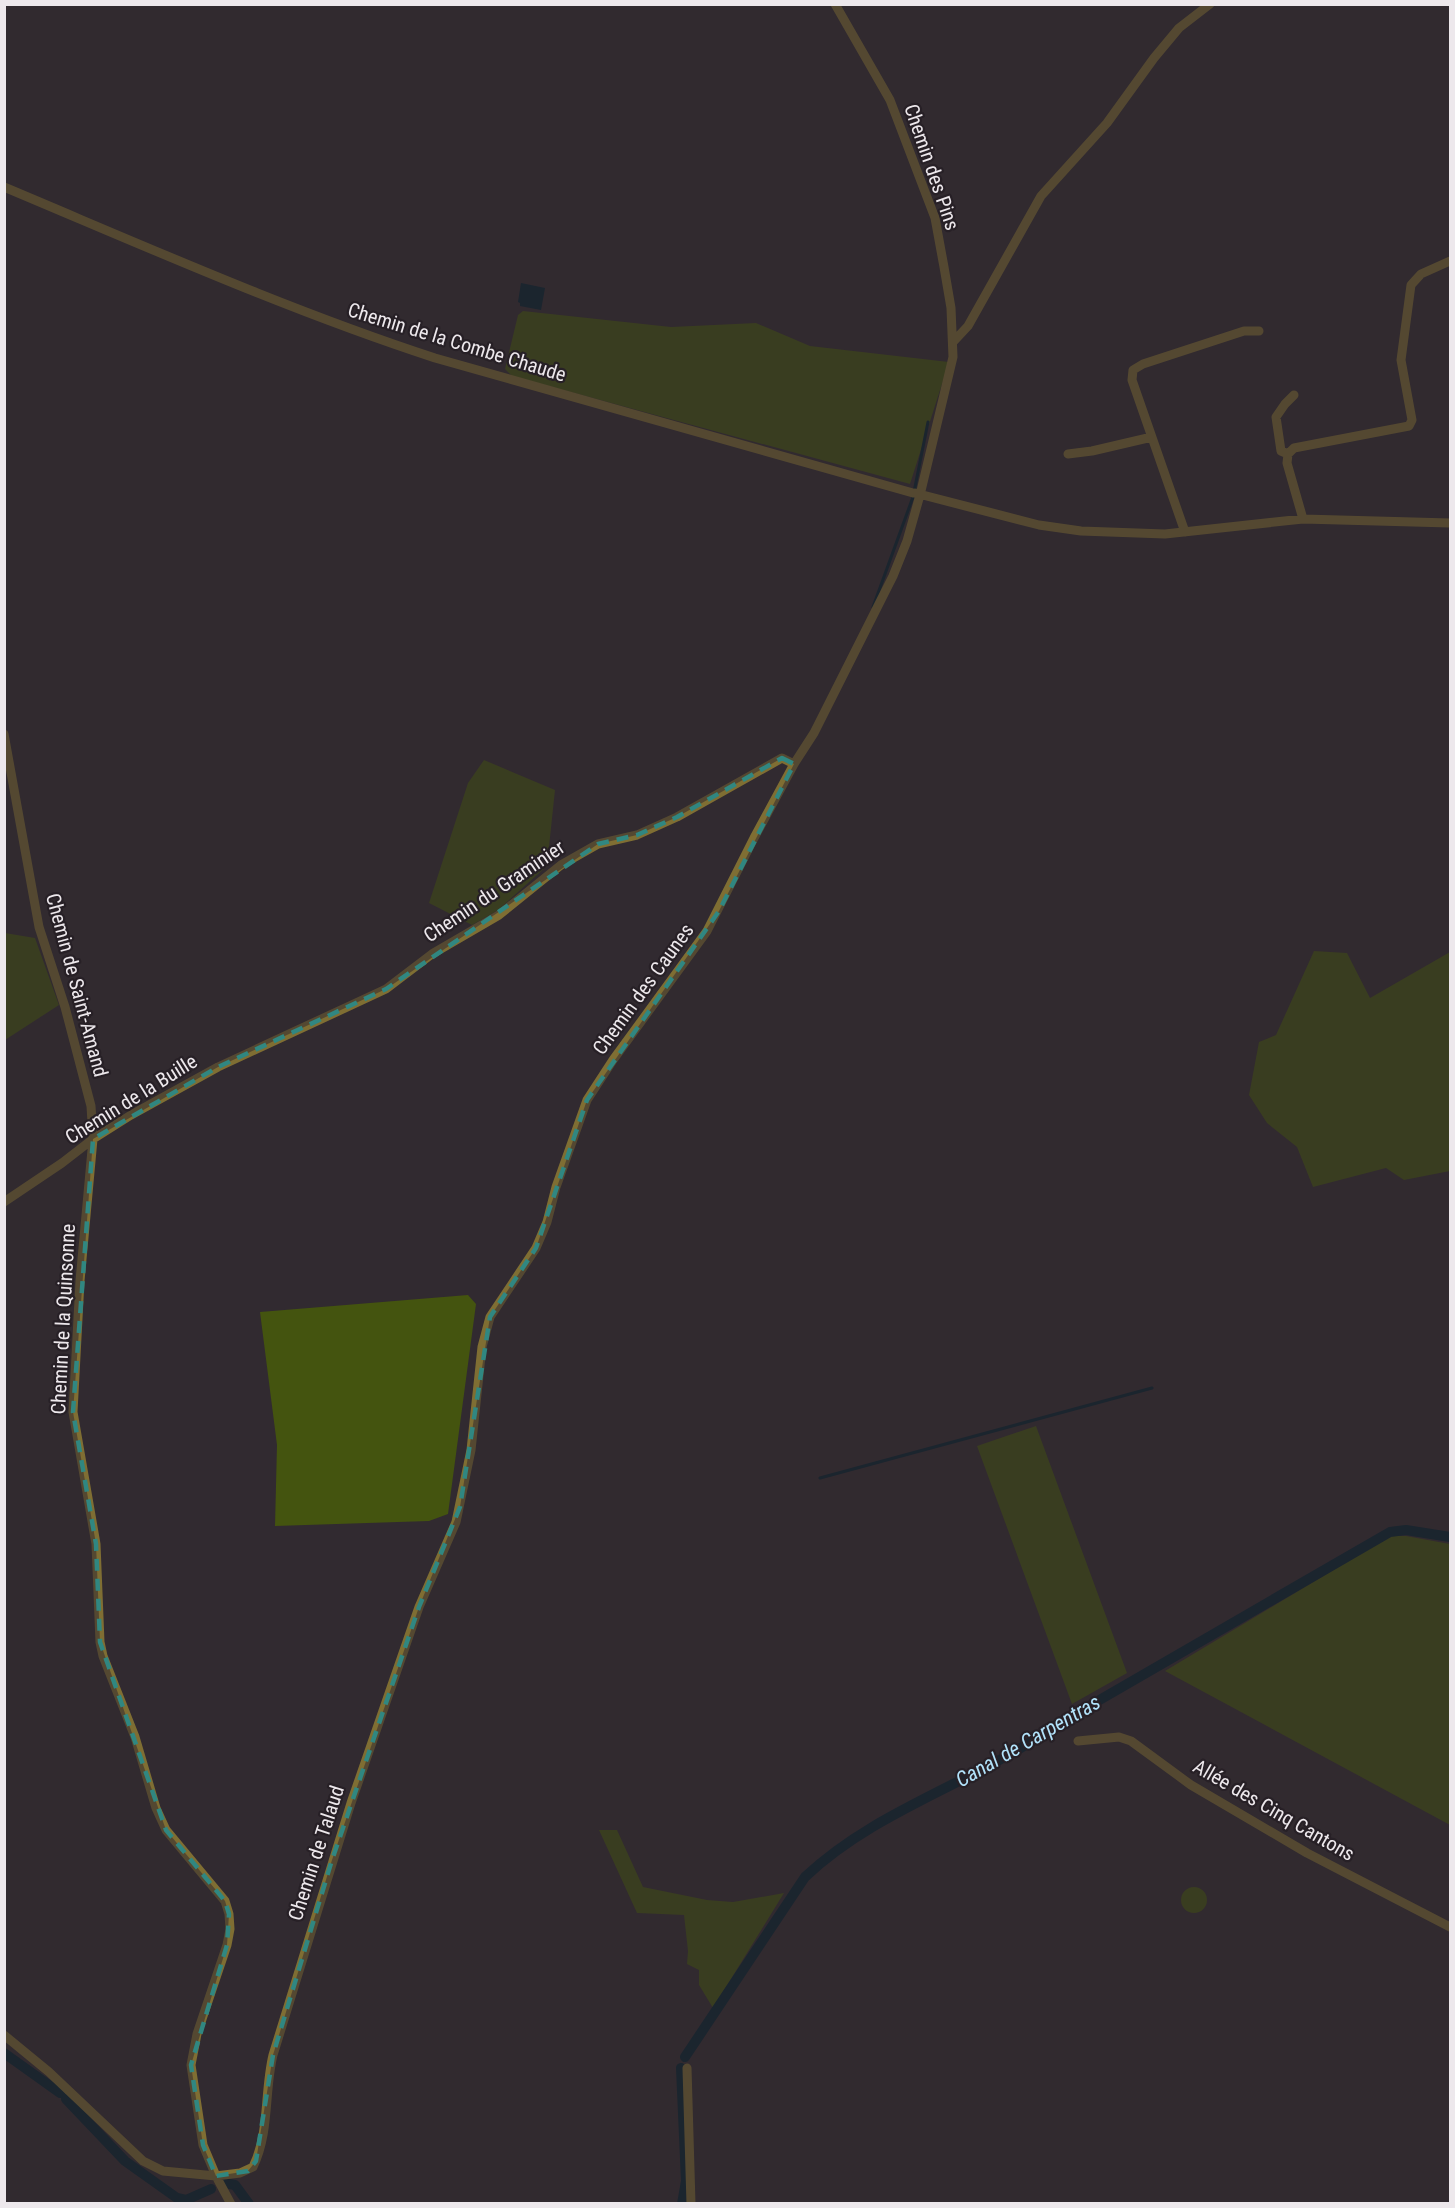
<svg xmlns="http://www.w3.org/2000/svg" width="1455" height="2208" viewBox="0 0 1455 2208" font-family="'Roboto Condensed',sans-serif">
<rect width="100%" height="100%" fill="#312a30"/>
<!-- green -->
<path fill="#44540f" d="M 523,311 L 671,327 L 756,323 L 810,346 L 949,362 L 910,484 L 512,376 L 505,369 L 518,315 Z
M 484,760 L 555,790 L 547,866 L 498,910 L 472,925 L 429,903 L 468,783 Z
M 5,933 L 35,938 L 59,1005 L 5,1040 Z
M 1314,951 L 1347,953 L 1370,998 L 1450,952 L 1450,1171 L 1404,1180 L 1386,1168 L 1313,1187 L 1297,1147 L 1267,1123 L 1249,1095 L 1259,1042 L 1276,1035 Z
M 468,1295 L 476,1304 L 448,1514 L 429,1521 L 275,1526 L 277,1445 L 260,1312 Z
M 1036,1426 L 1127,1673 L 1072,1704 L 977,1446 Z
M 1390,1536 L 1406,1536 L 1450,1544 L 1450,1825 L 1165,1671 Z
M 599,1830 L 617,1830 L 643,1887 L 707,1900 L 733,1902 L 784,1893 L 713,2008 L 699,1985 L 699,1970 L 687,1964 L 688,1951 L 684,1915 L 637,1913 Z
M1181 1900a13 13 0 1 1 26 0a13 13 0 1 1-26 0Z"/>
<!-- water -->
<path fill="#00202e" d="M 521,283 L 545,288 L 541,310 L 520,306 L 520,303 L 518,302 Z"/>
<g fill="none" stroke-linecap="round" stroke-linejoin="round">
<!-- stream -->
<path stroke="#00202e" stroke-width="3" d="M 873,607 L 913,497 L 928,422
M 820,1478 L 1152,1388"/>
<!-- canal -->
<path stroke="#00202e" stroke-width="10" d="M 4,2053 L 60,2093
M 685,2057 L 805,1877 C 864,1821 942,1793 1012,1753 C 1028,1744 1043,1734 1058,1724 L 1390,1532 L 1406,1530 L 1450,1537
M 681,2068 L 686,2181 L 682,2204
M 66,2099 L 125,2161 L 177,2198 L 186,2200 L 211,2189
M 224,2183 L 235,2185 L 249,2204"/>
<!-- street -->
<path stroke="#7f6e33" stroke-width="9" d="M 4,187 C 147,247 288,310 435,358 L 913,493
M 954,341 L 968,326 L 1041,196 L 1107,123 L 1154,58 L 1179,28 L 1210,4
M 1068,454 L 1092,451 L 1152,437
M 1288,454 L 1281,451 L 1276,417 L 1285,404 L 1294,395
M 915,493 L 1039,525 L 1081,531 L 1165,534 L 1303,519 L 1450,523
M 1303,519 L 1287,463 L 1288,454 L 1294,448 L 1409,426 L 1412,420 L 1401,360 L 1411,285 L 1421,274 L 1450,261
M 1185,532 L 1132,380 L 1133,370 L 1143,364 L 1244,331 L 1259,331
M 4,734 L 39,927 L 65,1007 L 91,1106 L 93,1139 L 80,1281 L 73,1412 L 96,1544 L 100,1642 L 103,1656 L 135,1737 L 156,1808 L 166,1830 L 225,1901 L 229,1914 L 230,1929 L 227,1945 L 197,2034 L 191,2065 L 203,2145 L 216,2176 L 240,2173 L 253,2167 C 270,2132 264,2092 273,2055 L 351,1803 L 419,1607 L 456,1522 L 471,1450 L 482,1347 L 490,1317 L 536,1248 L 547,1222 L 556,1187 L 587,1100 L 613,1060 L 707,931 L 754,838 L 794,764 L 814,733 L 893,576 L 907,541 L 920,495 L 953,357 L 951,308 L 944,267 L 935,218 L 890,100 L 835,4
M 4,1202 L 62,1163 L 93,1139 L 131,1115 L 218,1067 L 386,989 L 432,954 L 499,915 L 561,865 L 598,844 L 637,835 L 677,817 L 782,758 L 794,764
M 1078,1741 L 1119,1737 L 1131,1741 L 1191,1785 L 1307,1853 L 1450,1927
M 4,2035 L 49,2072 L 143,2161 L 163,2171 L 216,2176 L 231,2204
M 687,2068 L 691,2204"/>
</g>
<!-- marked area -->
<path d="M0 0H1455V2208H0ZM 782,758 L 794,764 L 719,911 L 587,1100 L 536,1248 L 490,1317 L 460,1507 L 419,1607 L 332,1860 L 273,2055 L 256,2161 L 248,2171 L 216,2176 L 203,2145 L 191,2065 L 227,1945 L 229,1914 L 225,1901 L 166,1830 L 100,1642 L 96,1544 L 73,1412 L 93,1139 L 218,1067 L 386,989 L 598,844 L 637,835 L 677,817 Z" fill="#312a30" fill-opacity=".55" fill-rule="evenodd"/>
<path fill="none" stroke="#308781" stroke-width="4.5" stroke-dasharray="12 8" stroke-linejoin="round" d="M 782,758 L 794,764 L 719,911 L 587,1100 L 536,1248 L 490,1317 L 460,1507 L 419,1607 L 332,1860 L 273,2055 L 256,2161 L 248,2171 L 216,2176 L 203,2145 L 191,2065 L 227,1945 L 229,1914 L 225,1901 L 166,1830 L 100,1642 L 96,1544 L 73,1412 L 93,1139 L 218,1067 L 386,989 L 598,844 L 637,835 L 677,817 Z"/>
<g text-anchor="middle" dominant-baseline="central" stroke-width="4.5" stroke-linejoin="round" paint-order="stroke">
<!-- street labels -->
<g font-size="20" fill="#ede8ec" stroke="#272026">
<text transform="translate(932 167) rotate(71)">Chemin des Pins</text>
<text transform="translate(457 342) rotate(17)">Chemin de la Combe Chaude</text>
<text transform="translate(494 891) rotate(-34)">Chemin du Graminier</text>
<text transform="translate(77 985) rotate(75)">Chemin de Saint-Amand</text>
<text transform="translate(643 989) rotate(-54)">Chemin des Caunes</text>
<text transform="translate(131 1099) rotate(-32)">Chemin de la Buille</text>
<text transform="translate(63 1319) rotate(-87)">Chemin de la Quinsonne</text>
<text transform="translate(1274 1810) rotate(30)">Allée des Cinq Cantons</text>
<text transform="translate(316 1853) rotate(-72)">Chemin de Talaud</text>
</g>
<!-- water labels -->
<g font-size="21" font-style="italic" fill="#b2e3fb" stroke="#272026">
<text transform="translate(1028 1741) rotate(-30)">Canal de Carpentras</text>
</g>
</g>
<!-- border -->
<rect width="1455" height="2208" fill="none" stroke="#ede8ec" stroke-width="12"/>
</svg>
